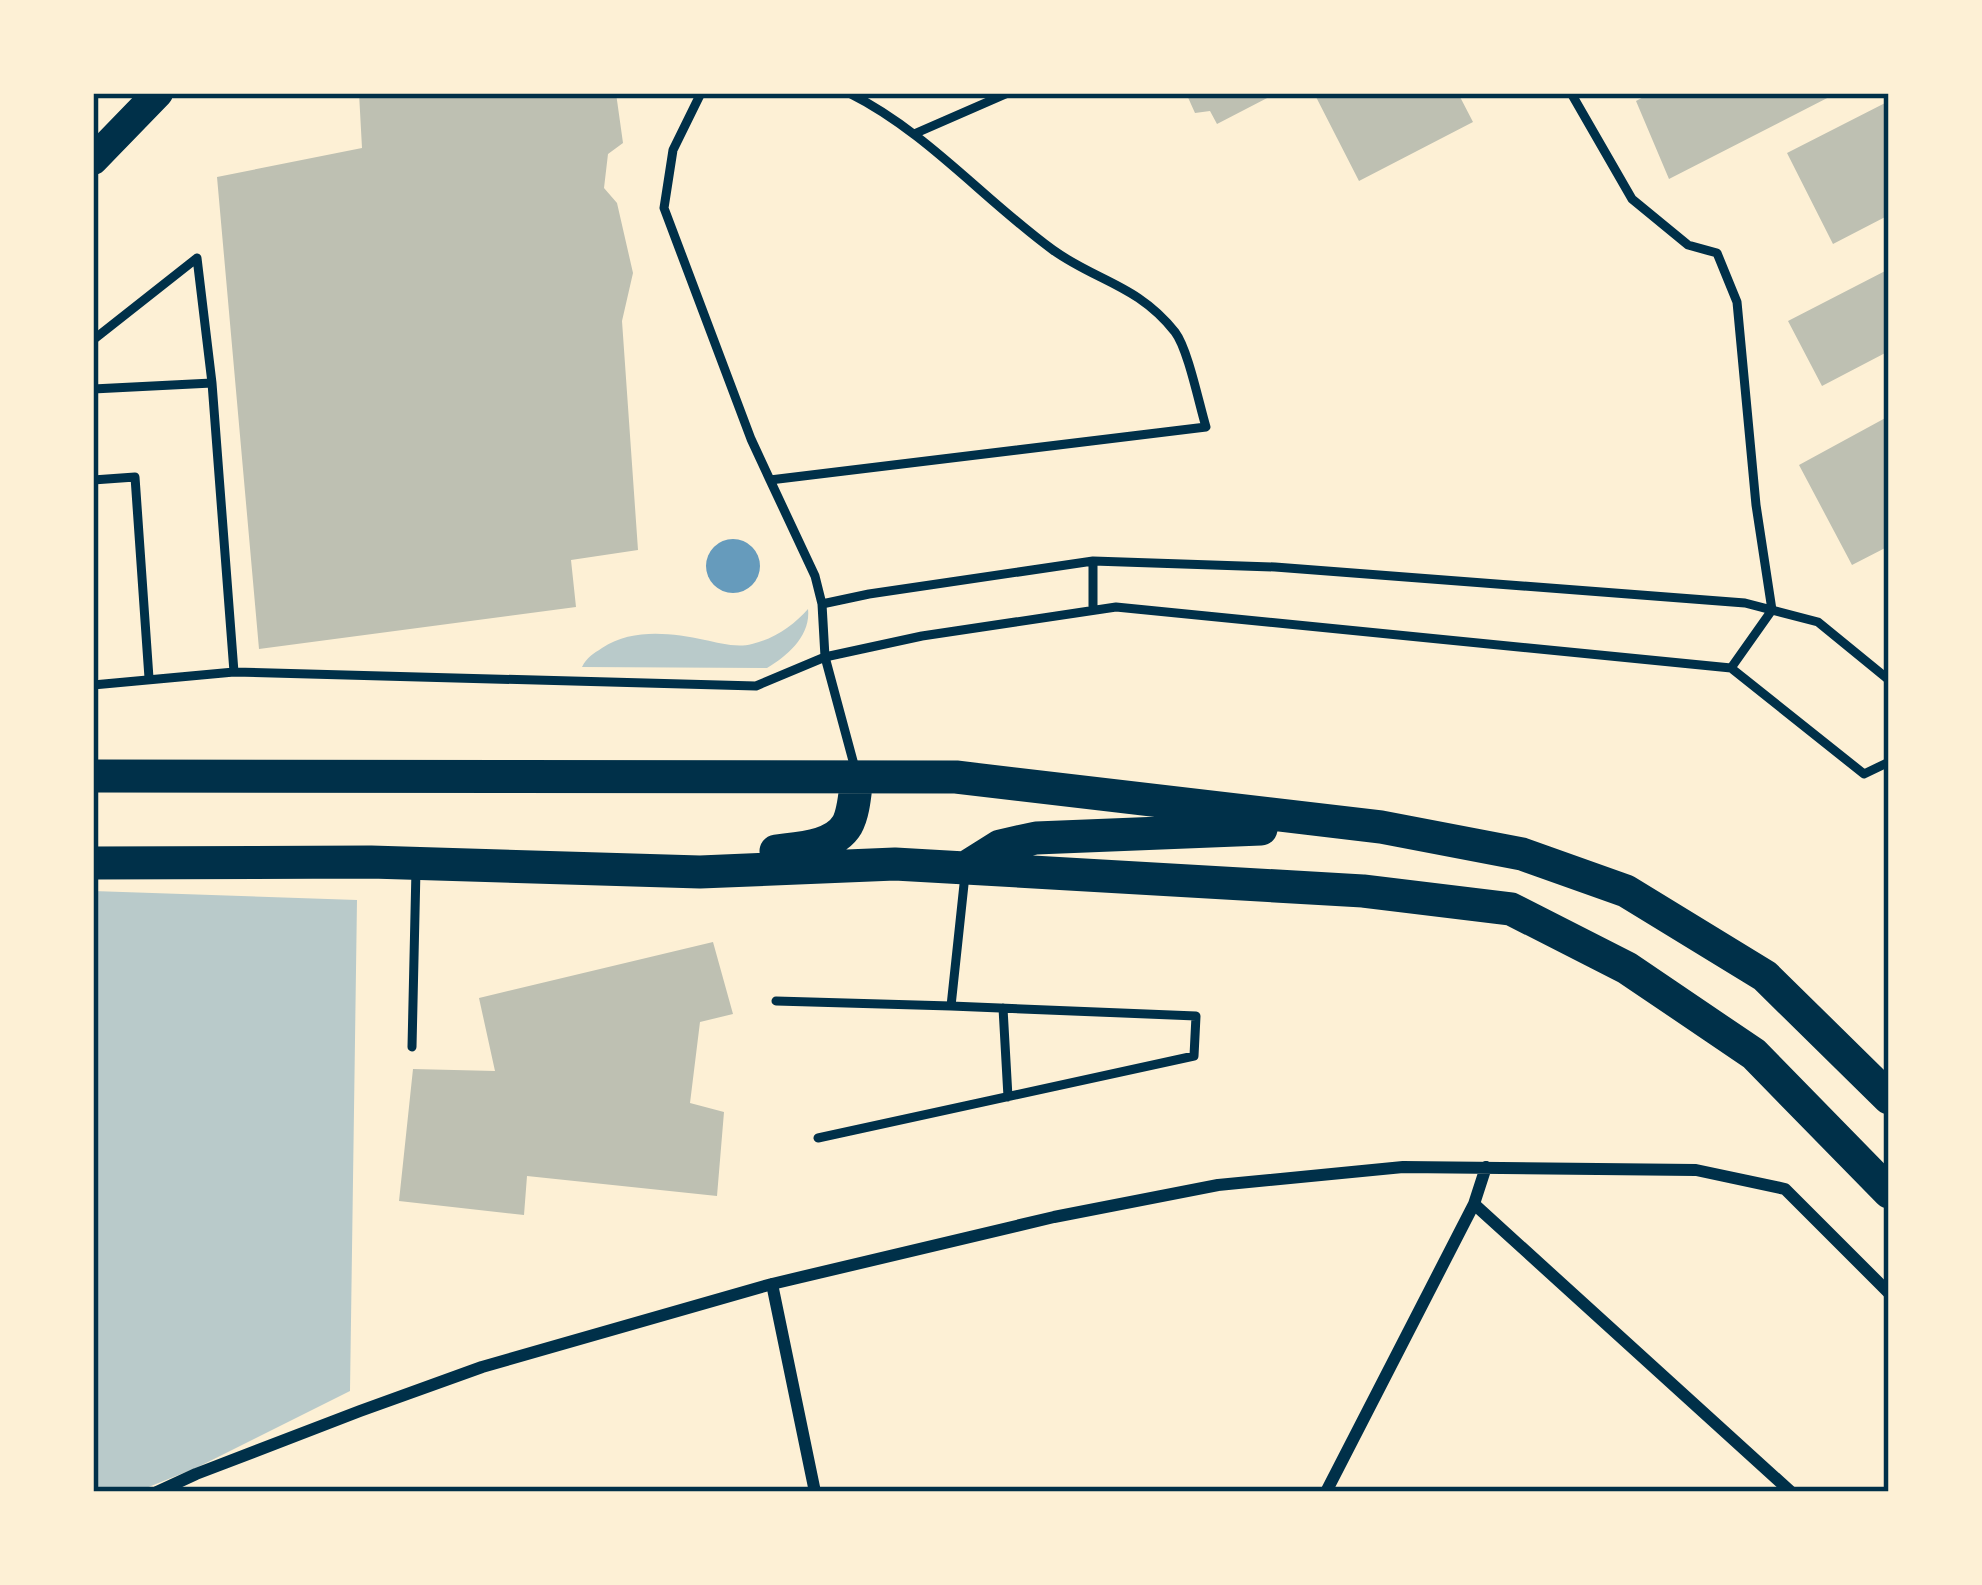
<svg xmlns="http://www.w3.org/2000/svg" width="1982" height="1585" viewBox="0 0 1982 1585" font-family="Montserrat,sans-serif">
<rect width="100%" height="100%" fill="#fdf0d5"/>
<!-- green -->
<path fill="#b9caca" d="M 808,609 C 811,635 788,656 767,668 L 582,667 C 587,657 593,654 602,648 C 633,628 671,633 705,640 C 719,643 737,648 752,644 C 774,639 794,625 808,609 Z
M 93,891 L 357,900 L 350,1391 L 196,1468 L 136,1492 L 93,1492 Z"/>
<!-- water -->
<path fill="#669bbc" d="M706 566a27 27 0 1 1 54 0a27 27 0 1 1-54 0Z"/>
<!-- building -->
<path fill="#bec0b2" d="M 359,93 L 616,93 L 623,143 L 608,154 L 604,188 L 617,203 L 633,273 L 622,321 L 638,550 L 571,560 L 576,607 L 259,649 L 217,177 L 362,148 Z
M 1186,93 L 1277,93 L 1217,124 L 1210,111 L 1195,113 Z
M 1314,93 L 1458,93 L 1473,122 L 1359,181 Z
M 1651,93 L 1837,93 L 1669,179 L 1636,101 Z
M 1889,101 L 1889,215 L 1833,244 L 1787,153 Z
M 1889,269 L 1889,351 L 1822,386 L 1788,321 Z
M 1889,416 L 1889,546 L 1852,565 L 1799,465 Z
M 713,942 L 733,1014 L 700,1022 L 690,1103 L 724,1112 L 717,1196 L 527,1176 L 524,1215 L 399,1201 L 413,1069 L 495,1071 L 479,998 Z"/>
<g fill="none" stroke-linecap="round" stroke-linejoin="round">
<!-- service -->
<path stroke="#003049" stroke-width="9" d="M 701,93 L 673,150 L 664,208 L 751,439 L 770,480
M 849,93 C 927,132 983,199 1053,250 C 1096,281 1138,285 1175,332 C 1188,349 1199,404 1206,427 L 770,480 L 815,576 L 822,604 L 825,657 L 856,772
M 1571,93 L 1632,199 L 1688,245 L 1717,253 L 1737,302 L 1756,505 L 1772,610 L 1731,668
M 914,134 L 1008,93
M 197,258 L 212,383
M 93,340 L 197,258
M 93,389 L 212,383 L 234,672
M 93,480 L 135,477 L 149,678
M 822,604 L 869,594 L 1093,561 L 1275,567 L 1745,603 L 1818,622 L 1889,680
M 1093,610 L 1093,561
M 93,685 L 234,672 L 756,686 L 825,657 L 922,636 L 1116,607 L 1731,668 L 1864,774 L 1889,762
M 776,1001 L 951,1006 L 965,875
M 1003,1008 L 1008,1097
M 412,1047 L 416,869
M 818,1138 L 1194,1056 L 1196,1016 L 951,1006"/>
<!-- minor -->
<path stroke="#003049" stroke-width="12" d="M 1474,1204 L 1791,1492
M 772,1284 L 815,1492
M 157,1492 L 196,1474 L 360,1411 L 482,1367 L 772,1284 L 1054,1217 L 1218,1185 L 1403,1167 L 1696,1170 L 1785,1189 L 1889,1293
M 1326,1492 L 1474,1204 L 1486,1167"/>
<!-- primary -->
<path stroke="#003049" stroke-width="30" d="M 93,160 L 158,93"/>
<!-- trunk -->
<path stroke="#003049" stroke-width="33" d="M 93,776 L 956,777 L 1381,827 L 1522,854 L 1626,891 L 1765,976 L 1889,1098
M 776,851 C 799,848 834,847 847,825 C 854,813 855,791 857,778
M 93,863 L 371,862 L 700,872 L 895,864 L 1363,891 L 1511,909 L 1627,968 L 1754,1054 L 1889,1192
M 965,868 L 1000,846 L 1036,838 L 1261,829"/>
</g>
<!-- border -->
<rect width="1982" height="1585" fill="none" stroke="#fdf0d5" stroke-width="192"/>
<rect x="96" y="96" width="1790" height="1393" fill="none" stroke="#003049" stroke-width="4.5"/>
</svg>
